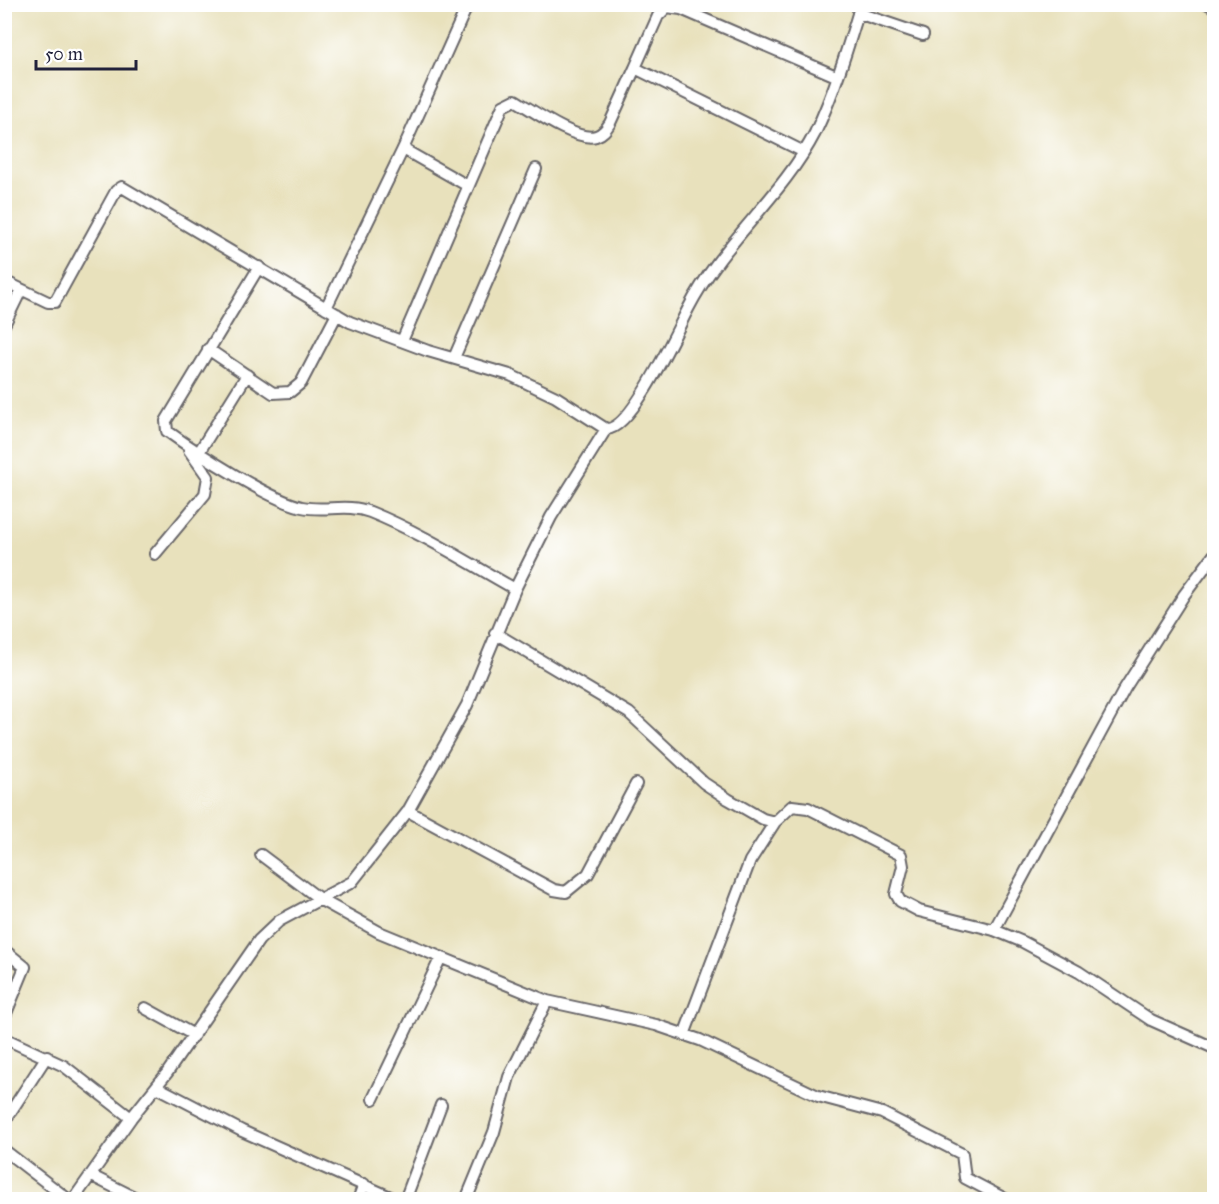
<svg xmlns="http://www.w3.org/2000/svg" width="1219" height="1204" viewBox="0 0 1219 1204" font-family="'IM FELL Great Primer',serif">
<rect width="100%" height="100%" fill="#fff"/>
<filter id="ink" filterUnits="userSpaceOnUse"><feTurbulence type="fractalNoise" baseFrequency=".0167" numOctaves="2"/><feDisplacementMap in="SourceGraphic" scale="12" xChannelSelector="R" yChannelSelector="G"/><feConvolveMatrix kernelMatrix="1 2 1 2 8 2 1 2 1" color-interpolation-filters="sRGB"/></filter>
<filter id="wash" filterUnits="userSpaceOnUse"><feTurbulence type="fractalNoise" baseFrequency=".008" numOctaves="4" result="noise"/><feDisplacementMap in="SourceGraphic" scale="24" xChannelSelector="R" yChannelSelector="G"/><feGaussianBlur stdDeviation="1.35" result="paint"/><feColorMatrix in="noise" values="0 0 0 0 0 0 0 0 0 0 0 0 0 0 0 0 0 1.4 0 .05"/><feComposite in="paint" operator="in"/></filter>
<g filter="url(#wash)">
<rect width="100%" height="100%" fill="#e8e1bc"/>
</g>
<g filter="url(#ink)">
<g fill="none" stroke-linecap="round" stroke-linejoin="round">
<defs>
<path id="minor" d="M 1208,4 L 1214,7
M 858,13 L 923,35
M 635,68 L 658,16 L 667,7 L 681,9 L 836,76
M 403,149 L 468,186
M 259,267 L 166,421 L 167,431 C 196,452 270,500 302,507 C 325,512 347,503 370,512 C 420,532 467,562 515,589
M 4,281 L 48,302 L 55,302 L 116,191 L 122,187 L 350,322 L 428,351 L 510,375 L 556,397 L 606,429
M 326,308 L 403,149 L 468,4
M 4,325 L 21,290
M 402,341 L 503,106 L 515,100 C 532,110 577,142 596,136 C 603,134 606,129 610,123 L 635,68 L 804,152
M 208,349 L 273,393 L 290,392 L 301,383 L 337,314
M 454,358 L 536,169
M 199,452 L 247,375
M 155,554 L 205,494 L 208,477 L 189,450
M 495,633 L 629,713 L 704,783 L 728,799 L 763,819 L 775,822 L 792,806 L 808,808 L 901,855 L 903,866 L 896,894 L 900,901 L 919,911 L 994,930 L 1023,942 L 1079,972 L 1151,1020 L 1214,1048
M 408,811 L 554,890 L 566,892 L 588,874 L 636,784
M 261,855 L 321,900 L 379,932 L 547,1001 L 656,1025 L 700,1040 L 818,1096 L 882,1113 L 962,1154 L 965,1178 L 1007,1200
M 994,930 L 1125,688 L 1184,595 L 1214,555
M 4,950 L 25,967 L 4,1018
M 145,1008 L 194,1035
M 684,1035 L 750,861 L 775,822
M 4,1038 L 64,1066 L 131,1118
M 157,1087 L 242,1131 L 397,1200
M 373,1099 L 441,957
M 4,1122 L 47,1056
M 4,1150 L 69,1200
M 92,1176 L 140,1200
M 73,1200 L 131,1118 L 167,1073 L 259,940 L 279,921 L 352,882 L 408,811 L 467,705 L 515,589 L 551,517 L 606,429 C 631,431 676,332 688,309 C 722,242 782,197 815,133 C 834,93 848,47 861,4
M 358,1200 L 364,1184
M 405,1200 L 441,1105
M 466,1200 L 494,1132 L 509,1077 L 547,1001"/>
</defs>
<!-- minor casing -->
<use href="#minor" stroke="#676568" stroke-width="14"/>
<!-- minor -->
<use href="#minor" stroke="#fff" stroke-width="10"/>
</g>
</g>
<!-- margin -->
<rect width="1219" height="1204" fill="none" stroke="#fff" stroke-width="24"/>
<!-- scale -->
<path d="M36 60v9h100v-9" fill="none" stroke="#22223b" stroke-width="3"/>
<text x="45" y="60" font-size="18" fill="#22223b" stroke="#ffffff" stroke-width="4.5" paint-order="stroke">50 m</text>
</svg>
